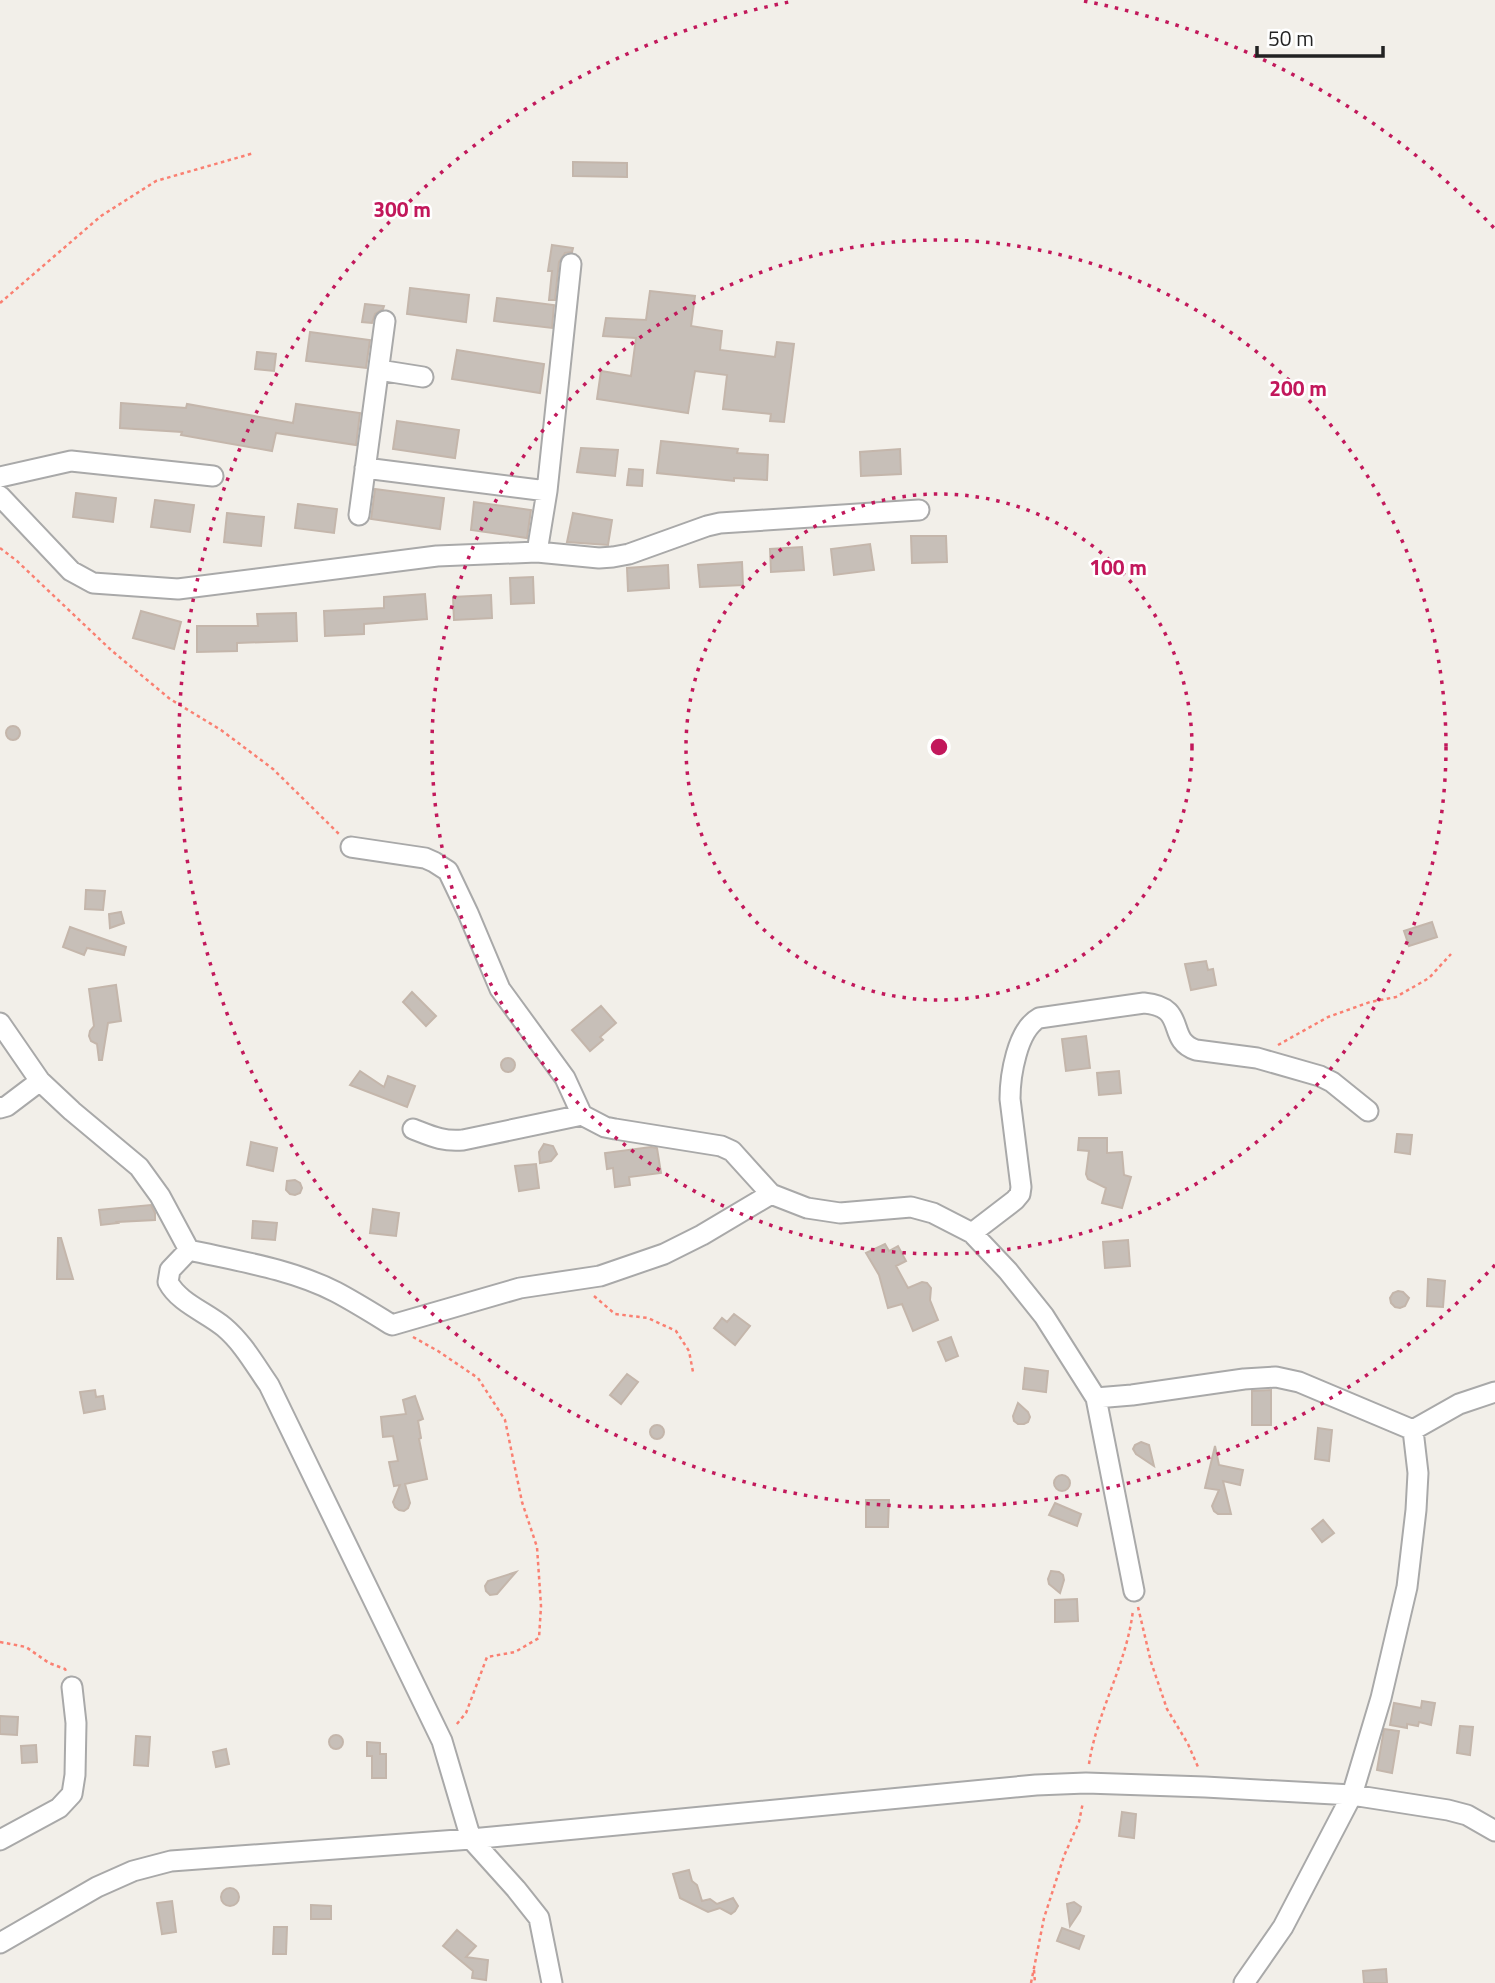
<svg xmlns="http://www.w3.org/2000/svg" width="1495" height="1983" viewBox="0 0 1495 1983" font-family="'Titillium Web',sans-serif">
<rect width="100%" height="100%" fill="#f2efe9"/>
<!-- building -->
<path fill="#c7bfb8" stroke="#c4b6ab" stroke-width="2" d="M 573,162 L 627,163 L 627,177 L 573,176 Z
M 552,245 L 573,248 L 572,252 L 565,253 L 559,262 L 555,300 L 549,300 L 552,271 L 548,271 Z
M 410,288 L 469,295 L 466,322 L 407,314 Z
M 650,291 L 695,296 L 691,326 L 722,331 L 720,350 L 775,357 L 777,342 L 794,344 L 784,422 L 770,421 L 771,414 L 723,409 L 727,375 L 695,371 L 688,413 L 597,399 L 601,371 L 631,376 L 636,338 L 603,336 L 606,318 L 646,320 Z
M 497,298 L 554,305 L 552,328 L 494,321 Z
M 365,304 L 384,306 L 383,309 L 375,314 L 372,323 L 362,322 Z
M 310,332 L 370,340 L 366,368 L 306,361 Z
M 457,350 L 544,364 L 540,393 L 452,379 Z
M 257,352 L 276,354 L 274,371 L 255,369 Z
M 121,403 L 186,408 L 187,404 L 293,423 L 296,404 L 360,413 L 356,445 L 276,433 L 272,451 L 181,435 L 182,432 L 120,428 Z
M 397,421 L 459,430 L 455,458 L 393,449 Z
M 661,441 L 738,449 L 737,453 L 768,455 L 767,480 L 734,478 L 734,481 L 657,473 Z
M 581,448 L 618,450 L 615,476 L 577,472 Z
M 900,449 L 901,474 L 861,476 L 860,452 Z
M 629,469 L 643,470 L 642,486 L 627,485 Z
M 375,489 L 444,498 L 440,529 L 371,519 Z
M 76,493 L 116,498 L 113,522 L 73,517 Z
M 155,500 L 194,505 L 190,532 L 151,527 Z
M 474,502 L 531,510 L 527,538 L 471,530 Z
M 298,504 L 337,509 L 334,533 L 295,528 Z
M 227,513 L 264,517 L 261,546 L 224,542 Z
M 573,513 L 612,520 L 608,545 L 567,542 Z
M 911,536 L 946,536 L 947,562 L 912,563 Z
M 870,544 L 874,570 L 834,575 L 831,549 Z
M 802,547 L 804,570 L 771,572 L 770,549 Z
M 742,562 L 743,585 L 700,587 L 698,565 Z
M 668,565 L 669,588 L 628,591 L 627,568 Z
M 533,577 L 534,603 L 511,604 L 510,578 Z
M 425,594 L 427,619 L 364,624 L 364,634 L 325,636 L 324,611 L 384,608 L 384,597 Z
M 491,595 L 492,618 L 454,620 L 453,597 Z
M 141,611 L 181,622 L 174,649 L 133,638 Z
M 296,613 L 297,641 L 237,643 L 237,651 L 197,652 L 197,626 L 258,626 L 257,614 Z
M6 733a7 7 0 1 1 14 0a7 7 0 1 1-14 0Z
M 86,890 L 105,891 L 103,910 L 85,909 Z
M 121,912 L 124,923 L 110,928 L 109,914 Z
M 1432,922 L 1437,937 L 1409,946 L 1404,931 Z
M 70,927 L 126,947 L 124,955 L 87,948 L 84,955 L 63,947 Z
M 1206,961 L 1208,970 L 1213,969 L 1216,985 L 1191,990 L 1185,964 Z
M 116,985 L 121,1021 L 108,1023 L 102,1060 L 99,1060 L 97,1044 L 91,1041 L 89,1036 L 90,1031 L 94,1026 L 89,989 Z
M 412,992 L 436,1016 L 426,1026 L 403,1002 Z
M 601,1006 L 616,1023 L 600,1037 L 603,1040 L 590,1051 L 572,1030 Z
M 1086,1036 L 1090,1068 L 1066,1071 L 1062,1039 Z
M501 1065a7 7 0 1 1 14 0a7 7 0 1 1-14 0Z
M 360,1071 L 384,1087 L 388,1076 L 415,1086 L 407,1107 L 350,1085 Z
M 1119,1071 L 1121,1093 L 1099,1095 L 1097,1073 Z
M 1397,1134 L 1412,1135 L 1410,1154 L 1395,1152 Z
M 1079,1138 L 1107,1138 L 1107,1153 L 1122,1152 L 1124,1175 L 1131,1177 L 1122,1208 L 1102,1203 L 1106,1188 L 1088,1179 L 1086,1174 L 1089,1151 L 1078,1150 Z
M 251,1142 L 277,1148 L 273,1171 L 247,1165 Z
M 544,1144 L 553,1146 L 557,1154 L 551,1161 L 540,1163 L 539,1152 Z
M 651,1147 L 657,1148 L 661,1173 L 629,1177 L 630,1185 L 615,1187 L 613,1168 L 607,1169 L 605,1153 Z
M 536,1164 L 539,1188 L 519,1191 L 515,1166 Z
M 295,1180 L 300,1183 L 302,1188 L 300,1193 L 295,1195 L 290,1194 L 286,1190 L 287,1181 Z
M 151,1205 L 155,1213 L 155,1220 L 117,1222 L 118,1223 L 101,1225 L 99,1210 Z
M 373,1209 L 399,1213 L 396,1236 L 370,1233 Z
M 253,1221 L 277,1223 L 275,1240 L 252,1238 Z
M 58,1238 L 61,1238 L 73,1279 L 57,1279 Z
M 1128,1240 L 1130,1266 L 1105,1268 L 1103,1242 Z
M 885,1244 L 889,1251 L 898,1246 L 906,1261 L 896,1266 L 908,1288 L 922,1282 L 927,1283 L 931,1288 L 930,1300 L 938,1320 L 913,1331 L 902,1304 L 888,1308 L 879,1275 L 866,1253 Z
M 1428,1279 L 1445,1281 L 1443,1307 L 1427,1306 Z
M 1398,1291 L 1403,1292 L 1409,1298 L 1405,1306 L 1400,1308 L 1395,1307 L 1391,1303 L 1390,1298 L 1393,1293 Z
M 734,1314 L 750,1326 L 735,1345 L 714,1328 L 722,1318 L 727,1322 Z
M 951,1337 L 958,1356 L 946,1361 L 938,1342 Z
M 1025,1368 L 1048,1371 L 1046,1392 L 1023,1389 Z
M 627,1374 L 638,1382 L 621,1404 L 610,1395 Z
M 95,1390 L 96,1397 L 103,1396 L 105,1409 L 84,1413 L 80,1392 Z
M 1271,1390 L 1271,1425 L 1252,1425 L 1252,1391 Z
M 415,1396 L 423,1419 L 418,1421 L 421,1438 L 419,1439 L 427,1479 L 405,1484 L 410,1503 L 408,1508 L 404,1511 L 399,1510 L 395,1507 L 393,1502 L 400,1485 L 394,1486 L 389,1462 L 398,1461 L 393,1436 L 383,1437 L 381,1417 L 406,1414 L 403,1400 Z
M 1018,1403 L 1028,1412 L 1030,1417 L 1028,1422 L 1024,1424 L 1018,1424 L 1014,1421 L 1013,1416 Z
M650 1432a7 7 0 1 1 14 0a7 7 0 1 1-14 0Z
M 1318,1428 L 1332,1430 L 1329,1461 L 1315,1459 Z
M 1141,1442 L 1149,1445 L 1154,1466 L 1136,1454 L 1133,1449 L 1135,1445 Z
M 1215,1446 L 1219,1465 L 1243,1470 L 1240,1485 L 1223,1481 L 1231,1514 L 1218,1514 L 1214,1511 L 1212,1506 L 1219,1490 L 1205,1488 Z
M1054 1483a8 8 0 1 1 16 0a8 8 0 1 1-16 0Z
M 866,1500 L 889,1500 L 888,1527 L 866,1527 Z
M 1055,1503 L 1081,1514 L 1077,1526 L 1049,1515 Z
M 1323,1520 L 1334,1533 L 1322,1542 L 1312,1529 Z
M 1051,1571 L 1059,1572 L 1063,1575 L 1064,1580 L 1060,1593 L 1049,1584 L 1048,1579 Z
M 516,1572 L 497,1594 L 490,1595 L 486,1591 L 485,1586 L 488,1581 Z
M 1077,1599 L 1078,1621 L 1055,1622 L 1055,1600 Z
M 1422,1701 L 1435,1703 L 1431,1725 L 1419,1722 L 1418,1726 L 1407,1724 L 1407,1728 L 1390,1725 L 1394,1703 L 1421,1708 Z
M 0,1716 L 18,1717 L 17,1735 L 0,1734 Z
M 1460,1726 L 1473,1727 L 1470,1755 L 1457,1753 Z
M 1384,1729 L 1399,1731 L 1392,1773 L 1377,1770 Z
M329 1742a7 7 0 1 1 14 0a7 7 0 1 1-14 0Z
M 136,1736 L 150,1737 L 148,1766 L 134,1765 Z
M 367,1742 L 380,1743 L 380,1754 L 386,1754 L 386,1778 L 372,1778 L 372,1756 L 367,1756 Z
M 36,1745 L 37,1762 L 22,1763 L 21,1746 Z
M 226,1749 L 229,1764 L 216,1767 L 213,1752 Z
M 1122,1812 L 1136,1814 L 1134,1838 L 1119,1836 Z
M 689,1870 L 692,1881 L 697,1885 L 702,1901 L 710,1899 L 717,1904 L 733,1898 L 738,1906 L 735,1911 L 731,1914 L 720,1908 L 708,1912 L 680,1898 L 673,1874 Z
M221 1897a9 9 0 1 1 18 0a9 9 0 1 1-18 0Z
M 172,1901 L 176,1932 L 162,1934 L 157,1903 Z
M 1074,1902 L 1081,1907 L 1080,1911 L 1070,1926 L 1067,1904 Z
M 311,1905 L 331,1906 L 331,1919 L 311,1919 Z
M 274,1927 L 287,1927 L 286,1954 L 273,1954 Z
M 1062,1928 L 1084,1936 L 1079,1949 L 1057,1941 Z
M 457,1930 L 476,1946 L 466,1957 L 488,1960 L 486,1980 L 472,1978 L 473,1971 L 443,1946 Z
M 1386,1969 L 1387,1983 L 1364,1983 L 1363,1971 Z"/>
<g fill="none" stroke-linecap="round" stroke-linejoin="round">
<defs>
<path id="minor" d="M 379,370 L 423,377
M 365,468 L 547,491
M 0,477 L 71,461 L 213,476
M 0,496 L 71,571 L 93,583 L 178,589 L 437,556 L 537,552 L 599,558 L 613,557 L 629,554 L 707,526 L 720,523 L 919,510
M 359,515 L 385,321
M 537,552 L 547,491 L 571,264
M 351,847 L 425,858 L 434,862 L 448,871 L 468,913 L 500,989 L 565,1078 L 582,1115 L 605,1127 L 615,1129 L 721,1146 L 732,1151 L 771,1194 L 807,1208 L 840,1213 L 911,1207 L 933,1213 L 972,1233 L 1008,1271 L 1044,1316 L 1096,1398 L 1132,1395 L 1244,1379 L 1276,1377 L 1299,1382 L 1413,1430 L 1459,1404 L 1495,1392
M 0,1023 L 40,1081 L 72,1111 L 139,1167 L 160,1196 L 189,1250 C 238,1261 291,1269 336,1292 C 355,1302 374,1314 392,1325 L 520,1288 L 600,1276 L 664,1254 L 702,1235 L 771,1194
M 0,1108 L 7,1106 L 40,1081
M 413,1129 C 431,1136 443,1142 463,1140 L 582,1115
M 972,1233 L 1015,1200 L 1020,1194 L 1021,1187 L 1010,1099 C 1010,1076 1017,1030 1039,1018 L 1144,1003 C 1189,1007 1165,1040 1196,1050 L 1257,1058 L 1320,1076 L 1332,1082 L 1368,1111
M 189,1250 L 170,1270 L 168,1282 C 179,1303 206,1312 224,1327 C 243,1343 255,1365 269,1385 L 442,1741 L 471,1839 L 516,1889 L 539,1918 L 552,1983
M 1096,1398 L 1134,1591
M 0,1840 L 59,1808 L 72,1794 L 75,1775 L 76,1723 L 72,1687
M 0,1943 L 97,1887 L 133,1871 L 171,1861 L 471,1839 L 1036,1785 L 1086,1783 L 1205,1787 L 1352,1795 L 1448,1810 L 1467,1815 L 1495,1831
M 1244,1983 L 1283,1927 L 1352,1795 L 1381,1698 L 1407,1587 L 1416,1510 L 1418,1473 L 1413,1430"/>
</defs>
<!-- minor casing -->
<use href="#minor" stroke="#a9a9a9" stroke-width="23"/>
<!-- path -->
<path stroke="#fa8072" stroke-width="2.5" stroke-dasharray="3.5 3.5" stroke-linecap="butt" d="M 0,303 L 101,216 L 156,181 L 254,153
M 0,548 L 17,561 L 111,650 L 170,699 L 221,730 L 273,769 L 339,834
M 1278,1045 L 1328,1017 L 1370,1002 L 1396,997 L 1429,978 L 1451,954
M 594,1296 L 615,1314 L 648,1318 L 676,1331 L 689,1351 L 693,1372
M 413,1337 L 438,1351 L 478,1378 L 505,1420 L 522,1502 L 537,1547 L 541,1606 L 539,1638 L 515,1652 L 487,1657 L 466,1713 L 456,1725
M 1138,1607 L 1151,1662 L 1167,1709 L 1188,1744 L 1198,1767
M 0,1642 L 26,1647 L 49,1663 L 65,1669 L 66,1671
M 1089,1764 C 1097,1711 1127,1664 1133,1610
M 1034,1970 L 1035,1983
M 1031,1983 L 1044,1918 L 1064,1856 L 1079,1822 L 1083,1802"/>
<!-- minor -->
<use href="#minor" stroke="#fff" stroke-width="19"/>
</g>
<!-- distance rings -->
<g fill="none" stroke="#c2185b" stroke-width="3.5" stroke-dasharray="3.5 7">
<circle cx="939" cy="747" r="253"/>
<circle cx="939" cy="747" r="507"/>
<path d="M1495 1265A760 760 0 1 1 794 1M1084 1A760 760 0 0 1 1495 229"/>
</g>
<circle cx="939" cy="747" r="10" fill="#c2185b" stroke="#fff" stroke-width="3.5"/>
<g font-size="21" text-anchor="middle" font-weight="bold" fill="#c2185b" stroke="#fff" stroke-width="5" stroke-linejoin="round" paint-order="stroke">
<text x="402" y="217">300 m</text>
<text x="1298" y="396">200 m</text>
<text x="1118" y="575">100 m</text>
</g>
<!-- scale -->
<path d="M1257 46v10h126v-10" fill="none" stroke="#222222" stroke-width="3.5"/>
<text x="1268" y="46" font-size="21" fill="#222222" stroke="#ffffff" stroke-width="5" paint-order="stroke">50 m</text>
</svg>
